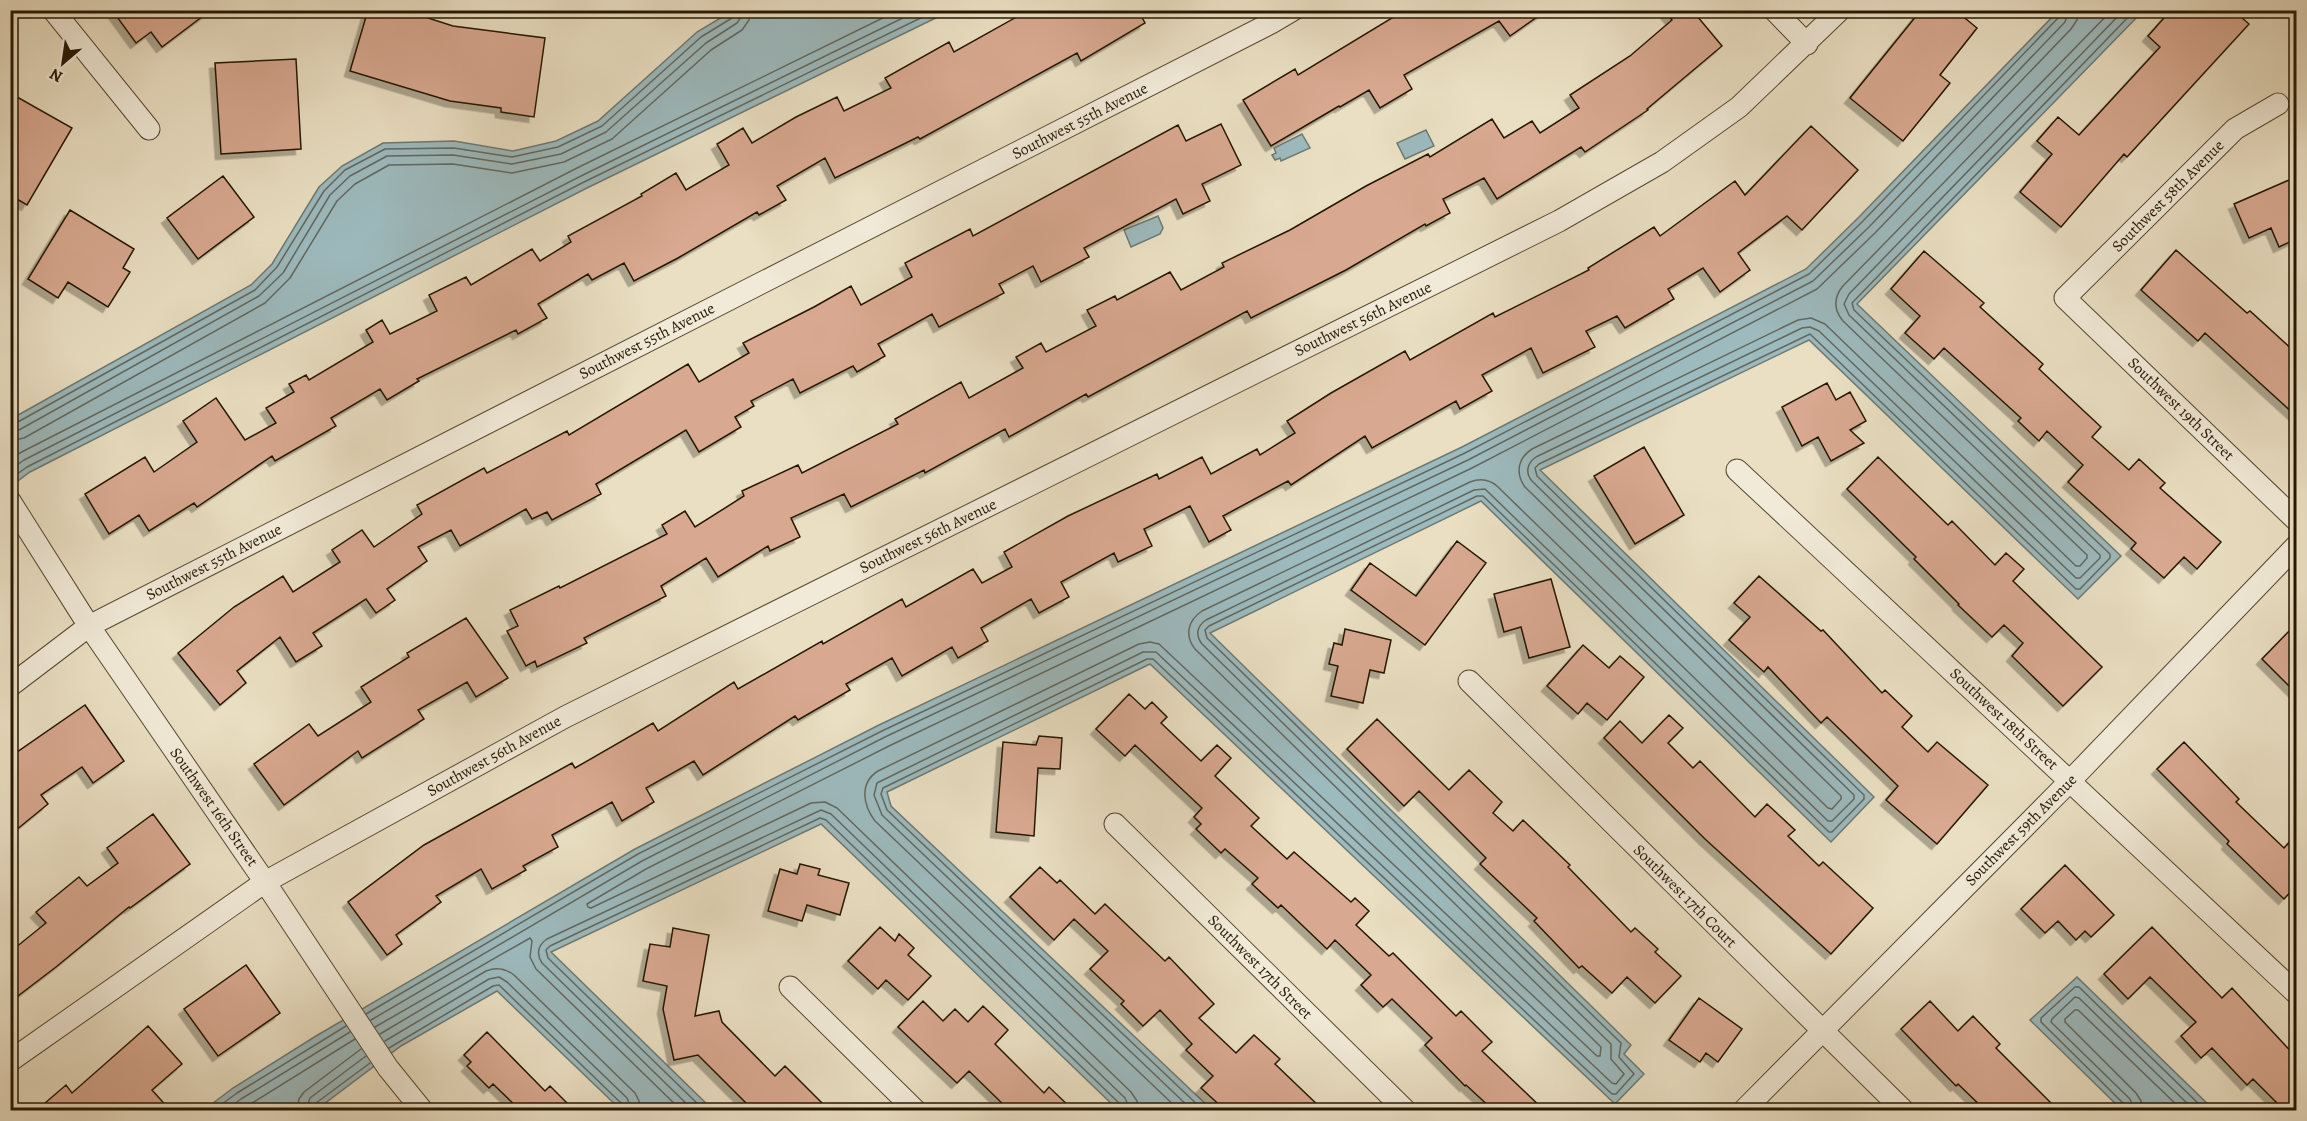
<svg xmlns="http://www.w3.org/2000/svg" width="2307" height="1121" viewBox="0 0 2307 1121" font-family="Alegreya,serif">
<defs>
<filter id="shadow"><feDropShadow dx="-5.5" dy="5.5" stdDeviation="0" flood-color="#0004"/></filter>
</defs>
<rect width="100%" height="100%" fill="#eadfc3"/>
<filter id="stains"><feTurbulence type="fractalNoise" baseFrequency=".00333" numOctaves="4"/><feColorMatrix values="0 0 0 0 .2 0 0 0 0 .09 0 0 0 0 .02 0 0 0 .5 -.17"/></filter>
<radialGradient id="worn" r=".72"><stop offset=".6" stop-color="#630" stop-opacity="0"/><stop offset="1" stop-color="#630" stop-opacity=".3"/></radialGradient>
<!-- water -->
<path fill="#9dbabe" stroke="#6d7973" stroke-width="1.5" d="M 732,11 L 950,11 L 587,188 L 30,472 L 11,486 L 11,419 L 251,285 L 272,264 L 319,187 L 342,166 L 383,143 L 454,141 L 513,151 L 556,141 L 598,121 L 697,32 Z
M 2058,11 L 2143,11 L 1857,304 L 2121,556 L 2078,599 L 1809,340 L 1540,470 L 1874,797 L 1831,842 L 1481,501 L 1210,633 L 1631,1045 L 1624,1054 L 1644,1074 L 1615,1104 L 1150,664 L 887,792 L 891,806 L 1212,1110 L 1118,1110 L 821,824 L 551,952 L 713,1110 L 621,1110 L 497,991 L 401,1046 L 316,1110 L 204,1110 L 233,1088 L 316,1036 L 635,849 L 879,725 L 1462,447 L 1806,269 L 1859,217 Z
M 1426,130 L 1434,146 L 1405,159 L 1397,143 Z
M 1302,134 L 1310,148 L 1281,161 L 1280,158 L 1275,160 L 1272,155 L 1276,153 L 1274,148 Z
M 1158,216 L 1163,228 L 1160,234 L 1131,247 L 1124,230 Z
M 2077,977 L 2214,1110 L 2122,1110 L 2030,1020 Z"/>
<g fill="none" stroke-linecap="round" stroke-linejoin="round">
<!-- shore -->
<path stroke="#626860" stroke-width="1.5" d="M 10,424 L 16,423 L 255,290 L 277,267 L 324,191 L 345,170 L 385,149 L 454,148 L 512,157 L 558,147 L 602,126 L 701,37 L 732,18 L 734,10
M 10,432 L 19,430 L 259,296 L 283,273 L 330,195 L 350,176 L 387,156 L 453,155 L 512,164 L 561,154 L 606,132 L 706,43 L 737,23 L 741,17 L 742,10
M 10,441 L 24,438 L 265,303 L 290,278 L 337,201 L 355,184 L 389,165 L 453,164 L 512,173 L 564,162 L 612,139 L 711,50 L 742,30 L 749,20 L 751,10
M 10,458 L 577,168 L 899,10
M 10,470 L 24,460 L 581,176 L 919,10
M 10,479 L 27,467 L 584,182 L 937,10
M 366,1014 L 638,854 L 882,731 L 1465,453 L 1809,274 L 1863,221 L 2059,17 L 2061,10
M 371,1020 L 642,861 L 885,737 L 1468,460 L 1813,281 L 1869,227 L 2065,22 L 2069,10
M 375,1027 L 530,938 L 532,941 L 530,957 L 536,969 L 681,1110
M 380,1034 L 486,971 C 496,967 505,968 514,975 L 635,1093 L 639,1101 L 641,1110
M 385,1041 L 489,979 L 499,977 L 507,982 L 627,1098 L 632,1110
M 389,1048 L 493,986 L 499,985 L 622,1104 L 624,1110
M 214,1110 L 237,1093 L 346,1026
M 226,1110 L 241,1099 L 350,1032
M 241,1110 L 355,1039
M 297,1110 L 299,1099 L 304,1092 L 361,1049
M 306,1110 L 310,1098 L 366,1056
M 313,1110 L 316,1103 L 370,1063
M 693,1110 L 542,963 C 536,954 538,945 547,939 L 821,810 L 831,814 L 1125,1098 L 1130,1110
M 704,1110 L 548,958 L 546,950 L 550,946 L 820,818 L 826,820 L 1120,1104 L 1122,1110
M 1139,1110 L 1137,1101 L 1131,1092 L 837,808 L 825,802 L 811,803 L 591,908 L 588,907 L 587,904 L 646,869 L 889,746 L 1472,468 L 1817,289 L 1875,233 L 2071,29 L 2077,20 L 2078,10
M 1179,1110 L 875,821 C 863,805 859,783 878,771 L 1139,644 L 1150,642 L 1159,644 L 1597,1056 L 1600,1056 L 1601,1047 L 1195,649 C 1185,636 1187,621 1202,611 L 1470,482 C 1480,478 1489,479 1497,486 L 1828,808 L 1832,809 L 1841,799 L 1841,796 L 1525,487 C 1515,473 1518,458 1532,449 L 1798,320 L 1811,318 L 1825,324 L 2076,566 L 2080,566 L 2087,558 L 2087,555 L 1843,321 C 1834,310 1833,299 1842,287 L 2112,10
M 1192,1110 L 882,815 L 874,795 L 877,783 L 1143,652 L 1156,652 L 1612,1083 L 1616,1084 L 1624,1074 L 1611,1059 L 1611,1044 L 1202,644 C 1195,635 1197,626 1206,620 L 1474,490 L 1485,489 L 1828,821 L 1832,821 L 1854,799 L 1854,795 L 1532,481 C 1525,473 1527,463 1536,457 L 1802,328 L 1810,327 L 1819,331 L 2076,578 L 2080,578 L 2100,558 L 2100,555 L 1849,315 L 1844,304 L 1849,294 L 2124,10
M 1203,1110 L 887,810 L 881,794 L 883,788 L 1147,659 L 1153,659 L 1612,1094 L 1616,1094 L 1634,1074 L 1619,1057 L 1621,1043 L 1207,638 L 1205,630 L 1209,626 L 1477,496 L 1483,496 L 1829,832 L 1832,832 L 1864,799 L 1864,795 L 1537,476 L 1535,468 L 1539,464 L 1810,334 L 2076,589 L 2080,589 L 2110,558 L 2110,554 L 1854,310 L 1852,303 L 2135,10
M 2126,1110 L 2124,1104 L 2041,1022 L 2041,1018 L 2075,987 L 2079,987 L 2205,1110
M 2134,1110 L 2130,1099 L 2051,1022 L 2052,1019 L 2075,997 L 2079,998 L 2194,1110
M 2143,1110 L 2141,1101 L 2136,1093 L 2065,1022 L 2065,1019 L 2075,1010 L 2078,1010 L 2182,1110"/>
</g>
<!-- building -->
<path fill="#d8a890" stroke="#261702" stroke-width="1.5" filter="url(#shadow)" d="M 112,10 L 211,10 L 162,47 L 151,32 L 136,43 Z
M 368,10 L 403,10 L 453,26 L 545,38 L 534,117 L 501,112 L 501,108 L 450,101 L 350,71 Z
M 1029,10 L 1138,10 L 1145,23 L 1081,61 L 1077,53 L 920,139 L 918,137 L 835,178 L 825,158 L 777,186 L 786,200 L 759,215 L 757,212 L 678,258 L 634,281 L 624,263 L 592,280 L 588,274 L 538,304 L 547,318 L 518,334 L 516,330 L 417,379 L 419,381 L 387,400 L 380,389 L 331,418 L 336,426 L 275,461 L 272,456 L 197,507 L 194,503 L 149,531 L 139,515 L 109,534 L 85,494 L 145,457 L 154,472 L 197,442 L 183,421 L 216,398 L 245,440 L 276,423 L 266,408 L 294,392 L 289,384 L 306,375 L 309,380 L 373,342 L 366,330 L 382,320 L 390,334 L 437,311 L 429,295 L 466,277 L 471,285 L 532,249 L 540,261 L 571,242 L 568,236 L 642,196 L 641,194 L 676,173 L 686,190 L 729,165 L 717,144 L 743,128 L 752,143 L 796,117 L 837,97 L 844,111 L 891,88 L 885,78 L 949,42 L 954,52 Z
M 1405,10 L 1547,10 L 1510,36 L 1499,21 L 1404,75 L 1412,89 L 1380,108 L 1369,90 L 1340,107 L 1339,106 L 1271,146 L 1243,100 L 1295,69 L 1298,75 Z
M 1664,10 L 1692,10 L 1722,46 L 1647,109 L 1648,110 L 1585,152 L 1581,147 L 1497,199 L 1484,178 L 1443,199 L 1450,213 L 1426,226 L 1425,224 L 1346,270 L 1251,318 L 1247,311 L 1088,397 L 1086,394 L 1009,437 L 1005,429 L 925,473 L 924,470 L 851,507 L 844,494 L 791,518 L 800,537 L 770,551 L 768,546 L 718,577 L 706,558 L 661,586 L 666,596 L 584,638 L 587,643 L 537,667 L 535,661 L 526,666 L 507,631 L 518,626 L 510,610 L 559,586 L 560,588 L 667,534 L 662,525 L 685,511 L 695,527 L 744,496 L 742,491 L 798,465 L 802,473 L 898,424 L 895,419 L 961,382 L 969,398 L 1023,368 L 1016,357 L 1041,343 L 1046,352 L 1096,326 L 1087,310 L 1115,296 L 1117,300 L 1170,272 L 1181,290 L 1224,267 L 1222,263 L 1290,230 L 1366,186 L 1428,154 L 1430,157 L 1492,119 L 1504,138 L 1532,121 L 1540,133 L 1579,108 L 1570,95 L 1630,56 L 1672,20 Z
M 1921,10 L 1955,10 L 1977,28 L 1940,75 L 1950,83 L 1903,141 L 1850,98 Z
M 2171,10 L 2233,10 L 2249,24 L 2127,157 L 2124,154 L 2061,227 L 2020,192 L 2052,154 L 2037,141 L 2058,117 L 2079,135 L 2160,47 L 2148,36 Z
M 296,59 L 301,149 L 221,154 L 215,63 Z
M 10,93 L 72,128 L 27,205 L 10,195 Z
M 1221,124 L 1241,165 L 1202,184 L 1210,201 L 1183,214 L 1176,199 L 1084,248 L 1089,257 L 1041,282 L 1033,266 L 999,284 L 1004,293 L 939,327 L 932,314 L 878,344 L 885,356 L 857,372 L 853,366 L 800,393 L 793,379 L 751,401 L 754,406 L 735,417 L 741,427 L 699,452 L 686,430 L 596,484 L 601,494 L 552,520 L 547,512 L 532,519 L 526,509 L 460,546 L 451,530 L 418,547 L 427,561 L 387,589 L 395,600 L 376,613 L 366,599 L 313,633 L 322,646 L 296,662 L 280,637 L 237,671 L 246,683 L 220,705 L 178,653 L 234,607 L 283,576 L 293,592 L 340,562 L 332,550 L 362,530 L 374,547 L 422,514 L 417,505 L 484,468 L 487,473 L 567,431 L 569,435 L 688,364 L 699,382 L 749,353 L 743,343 L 814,307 L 851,286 L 861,305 L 912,277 L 905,263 L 970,229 L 973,236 L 1178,125 L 1186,141 Z
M 1811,126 L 1858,170 L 1802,230 L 1787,216 L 1738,253 L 1750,270 L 1720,292 L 1703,268 L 1668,289 L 1674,299 L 1625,328 L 1617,316 L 1586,331 L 1595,347 L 1543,373 L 1531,348 L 1482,375 L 1492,391 L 1460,409 L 1456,401 L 1372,448 L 1365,436 L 1291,485 L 1288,481 L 1223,516 L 1231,530 L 1209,542 L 1190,506 L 1144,529 L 1152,546 L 1118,562 L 1114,553 L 1061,582 L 1069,597 L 1039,613 L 1031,599 L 981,628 L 988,641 L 958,658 L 952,647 L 902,676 L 892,658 L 846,684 L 850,690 L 798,720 L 795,716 L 703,775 L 694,761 L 646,788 L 654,802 L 622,821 L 612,802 L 552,835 L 558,847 L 523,866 L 526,870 L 492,889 L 481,869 L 436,896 L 441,902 L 396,935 L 402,944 L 387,955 L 348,902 L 424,845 L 572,763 L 575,768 L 653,723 L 658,731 L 734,682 L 738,689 L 822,641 L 823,644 L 902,599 L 906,607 L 973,569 L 982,583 L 1012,567 L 1004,552 L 1068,516 L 1157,474 L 1159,479 L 1202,457 L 1211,474 L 1257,449 L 1260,455 L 1295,433 L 1287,421 L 1331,393 L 1405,351 L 1410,360 L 1493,313 L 1495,317 L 1589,270 L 1588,268 L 1654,227 L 1660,236 L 1735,181 L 1745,195 Z
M 223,176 L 254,217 L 198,259 L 167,218 Z
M 2296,177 L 2296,239 L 2279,247 L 2271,228 L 2249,238 L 2234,204 Z
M 70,210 L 134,249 L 123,268 L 130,272 L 108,307 L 68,282 L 58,298 L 28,279 Z
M 2176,250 L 2247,313 L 2250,311 L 2296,353 L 2296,416 L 2205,333 L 2198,341 L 2141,290 Z
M 1924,251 L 1984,303 L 1980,307 L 2043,364 L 2039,369 L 2101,427 L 2092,437 L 2129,470 L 2139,459 L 2165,483 L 2160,488 L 2221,542 L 2197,569 L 2184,557 L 2164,578 L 2131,549 L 2136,543 L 2068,482 L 2083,465 L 2047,431 L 2039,441 L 2018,421 L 2021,418 L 1944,348 L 1934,359 L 1905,333 L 1920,316 L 1891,289 Z
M 1827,383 L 1836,400 L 1850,392 L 1866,421 L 1850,430 L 1864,443 L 1831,461 L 1818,437 L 1802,446 L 1782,407 Z
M 1644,447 L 1684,515 L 1635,544 L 1594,476 Z
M 1878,457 L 1948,525 L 1952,521 L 1995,565 L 2006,553 L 2024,569 L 2013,581 L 2102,667 L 2063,706 L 2012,656 L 2023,643 L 2004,625 L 1992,637 L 1958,605 L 1959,604 L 1914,559 L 1916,557 L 1847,489 Z
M 1457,541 L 1486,563 L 1425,645 L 1351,590 L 1370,563 L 1416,596 Z
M 1759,576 L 1821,631 L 1823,630 L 1882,693 L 1885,690 L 1912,716 L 1902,727 L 1928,752 L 1937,742 L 1988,785 L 1937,844 L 1886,800 L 1898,786 L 1827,717 L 1821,723 L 1768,667 L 1764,672 L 1729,640 L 1750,617 L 1734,603 Z
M 1551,579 L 1570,647 L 1529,658 L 1521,627 L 1504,632 L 1494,594 Z
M 466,618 L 508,678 L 476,697 L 467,682 L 418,710 L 424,719 L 362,758 L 358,751 L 284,805 L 254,764 L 309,724 L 318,736 L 371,702 L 361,687 L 409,657 L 407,653 Z
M 2296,624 L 2296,693 L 2262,659 Z
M 1345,629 L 1391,640 L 1384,673 L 1370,670 L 1363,703 L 1331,696 L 1338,666 L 1329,664 L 1334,643 L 1342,645 Z
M 1583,645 L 1609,668 L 1620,656 L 1644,677 L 1607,720 L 1587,703 L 1578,714 L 1547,686 Z
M 1129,694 L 1145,709 L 1152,702 L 1167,717 L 1161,723 L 1201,761 L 1217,745 L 1231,758 L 1215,776 L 1259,818 L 1251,826 L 1287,859 L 1294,852 L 1351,902 L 1355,898 L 1369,911 L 1356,925 L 1389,956 L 1393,953 L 1456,1016 L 1461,1011 L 1492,1042 L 1482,1051 L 1544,1110 L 1493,1110 L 1466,1085 L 1465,1086 L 1425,1045 L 1432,1038 L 1392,999 L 1383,1007 L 1361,985 L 1371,975 L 1335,940 L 1327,949 L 1281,905 L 1278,908 L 1252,884 L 1258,878 L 1225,849 L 1221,853 L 1196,829 L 1201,824 L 1194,817 L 1202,808 L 1135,745 L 1125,756 L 1096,729 Z
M 85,705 L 124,761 L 93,783 L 82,767 L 41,795 L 48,804 L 10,835 L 10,757 Z
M 1669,715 L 1683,728 L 1668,743 L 1693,768 L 1700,761 L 1755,817 L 1767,804 L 1795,830 L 1788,836 L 1819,866 L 1823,862 L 1873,908 L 1831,954 L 1705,839 L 1604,738 L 1620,721 L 1642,743 Z
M 1377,719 L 1449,790 L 1469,770 L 1502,802 L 1493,813 L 1513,831 L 1523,820 L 1570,865 L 1568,867 L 1631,932 L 1635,928 L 1658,949 L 1655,952 L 1681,976 L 1655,1003 L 1627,977 L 1612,993 L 1582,966 L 1579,968 L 1534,921 L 1537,918 L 1480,864 L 1486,858 L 1419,791 L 1404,806 L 1347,749 Z
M 1039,736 L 1062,738 L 1060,769 L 1038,768 L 1034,836 L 996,832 L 1003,742 L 1036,745 Z
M 2184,742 L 2239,799 L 2236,802 L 2284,848 L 2296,835 L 2296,886 L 2284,899 L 2227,844 L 2229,841 L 2157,769 Z
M 153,814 L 190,864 L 130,908 L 129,907 L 56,967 L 10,1002 L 10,952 L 46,923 L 36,912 L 79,877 L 87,886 L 118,863 L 107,848 Z
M 800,864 L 820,869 L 818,875 L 849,883 L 840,915 L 807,905 L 802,921 L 768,911 L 780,869 L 797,874 Z
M 2065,865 L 2114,915 L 2091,937 L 2085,931 L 2076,940 L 2058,921 L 2045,933 L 2021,909 Z
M 1040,867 L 1057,883 L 1060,880 L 1095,914 L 1105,904 L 1165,961 L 1169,957 L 1214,1004 L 1199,1018 L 1236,1053 L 1254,1035 L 1280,1059 L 1275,1064 L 1323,1110 L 1225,1110 L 1201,1088 L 1213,1076 L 1186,1050 L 1192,1044 L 1160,1010 L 1143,1026 L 1121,1004 L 1124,1001 L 1090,969 L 1108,951 L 1074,919 L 1054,940 L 1010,897 Z
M 880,927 L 895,941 L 899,934 L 914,948 L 908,955 L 931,976 L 908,1000 L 886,980 L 878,989 L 848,961 Z
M 2152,927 L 2222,998 L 2232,988 L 2296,1057 L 2296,1110 L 2284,1110 L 2253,1079 L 2247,1085 L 2212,1048 L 2201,1058 L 2181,1036 L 2196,1022 L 2150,977 L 2128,999 L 2104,974 Z
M 673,928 L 709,935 L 695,1016 L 719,1011 L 722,1022 L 775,1076 L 785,1066 L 829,1110 L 753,1110 L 698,1055 L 674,1060 L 663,1009 L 667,986 L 643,981 L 650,944 L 670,947 Z
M 246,965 L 280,1013 L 218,1056 L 184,1009 Z
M 1699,998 L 1742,1029 L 1718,1062 L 1706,1053 L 1700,1062 L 1669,1040 Z
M 923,1001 L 943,1021 L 955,1009 L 968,1022 L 983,1006 L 1008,1030 L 995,1044 L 1044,1093 L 1049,1087 L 1073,1110 L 1009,1110 L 969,1071 L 957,1083 L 898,1027 Z
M 1930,1001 L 1958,1031 L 1973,1016 L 2000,1044 L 1996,1048 L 2058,1110 L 1985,1110 L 1958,1084 L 1956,1086 L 1901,1029 Z
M 148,1026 L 182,1064 L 152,1090 L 170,1110 L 37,1110 L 66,1085 L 72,1093 Z
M 487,1032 L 545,1091 L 550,1086 L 574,1110 L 520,1110 L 493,1084 L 489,1088 L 467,1066 L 471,1062 L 464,1055 Z"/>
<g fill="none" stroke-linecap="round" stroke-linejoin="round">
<defs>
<path id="minor" d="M 53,10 L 149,129
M 1774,10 L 1807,44
M 10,11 L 11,10
M 2278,104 L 2235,129 L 2065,298 L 2296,520
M 1737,470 L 2296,993
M 10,501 L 89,626 L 265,882 L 388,1068 L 422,1110
M 1469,681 L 1903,1110
M 10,686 L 89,626 L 1271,23 L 1293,10
M 1115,824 L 1405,1110
M 790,987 L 915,1110
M 10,1061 L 265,882 L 565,717 L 1559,221 L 1662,162 L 1739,107 L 1840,10
M 1744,1110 L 2070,781 L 2296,546"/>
</defs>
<!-- minor casing -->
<use href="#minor" stroke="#574932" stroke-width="23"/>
<!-- minor -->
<use href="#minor" stroke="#f1ead8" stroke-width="21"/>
</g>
<g text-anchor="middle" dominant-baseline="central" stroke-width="4.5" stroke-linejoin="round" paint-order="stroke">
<!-- street labels -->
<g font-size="16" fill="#261702" stroke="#f1ead8">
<text transform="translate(1080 121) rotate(-27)">Southwest 55th Avenue</text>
<text transform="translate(2168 196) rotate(-45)">Southwest 58th Avenue</text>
<text transform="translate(1363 319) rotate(-26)">Southwest 56th Avenue</text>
<text transform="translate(647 341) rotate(-27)">Southwest 55th Avenue</text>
<text transform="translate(2181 409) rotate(44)">Southwest 19th Street</text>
<text transform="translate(928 536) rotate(-26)">Southwest 56th Avenue</text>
<text transform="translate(214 562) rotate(-27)">Southwest 55th Avenue</text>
<text transform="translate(2004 719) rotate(43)">Southwest 18th Street</text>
<text transform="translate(494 756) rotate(-29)">Southwest 56th Avenue</text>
<text transform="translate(214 807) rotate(55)">Southwest 16th Street</text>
<text transform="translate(2021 830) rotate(-45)">Southwest 59th Avenue</text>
<text transform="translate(1685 896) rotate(45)">Southwest 17th Court</text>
<text transform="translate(1260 967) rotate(45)">Southwest 17th Street</text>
</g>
</g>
<!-- margin -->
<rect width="2307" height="1121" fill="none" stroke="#eadfc3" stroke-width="36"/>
<rect x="12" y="12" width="2283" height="1097" fill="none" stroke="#261702" stroke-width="3"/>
<rect x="18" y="18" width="2271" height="1085" fill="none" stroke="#261702" stroke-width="1.5"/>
<!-- north arrow -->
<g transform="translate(63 63) rotate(209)" stroke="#f1ead8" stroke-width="4.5" paint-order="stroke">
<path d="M0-4.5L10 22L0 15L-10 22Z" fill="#261702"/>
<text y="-9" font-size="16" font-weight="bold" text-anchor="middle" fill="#261702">N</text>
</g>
<rect width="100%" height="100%" filter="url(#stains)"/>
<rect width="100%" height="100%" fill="url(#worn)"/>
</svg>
